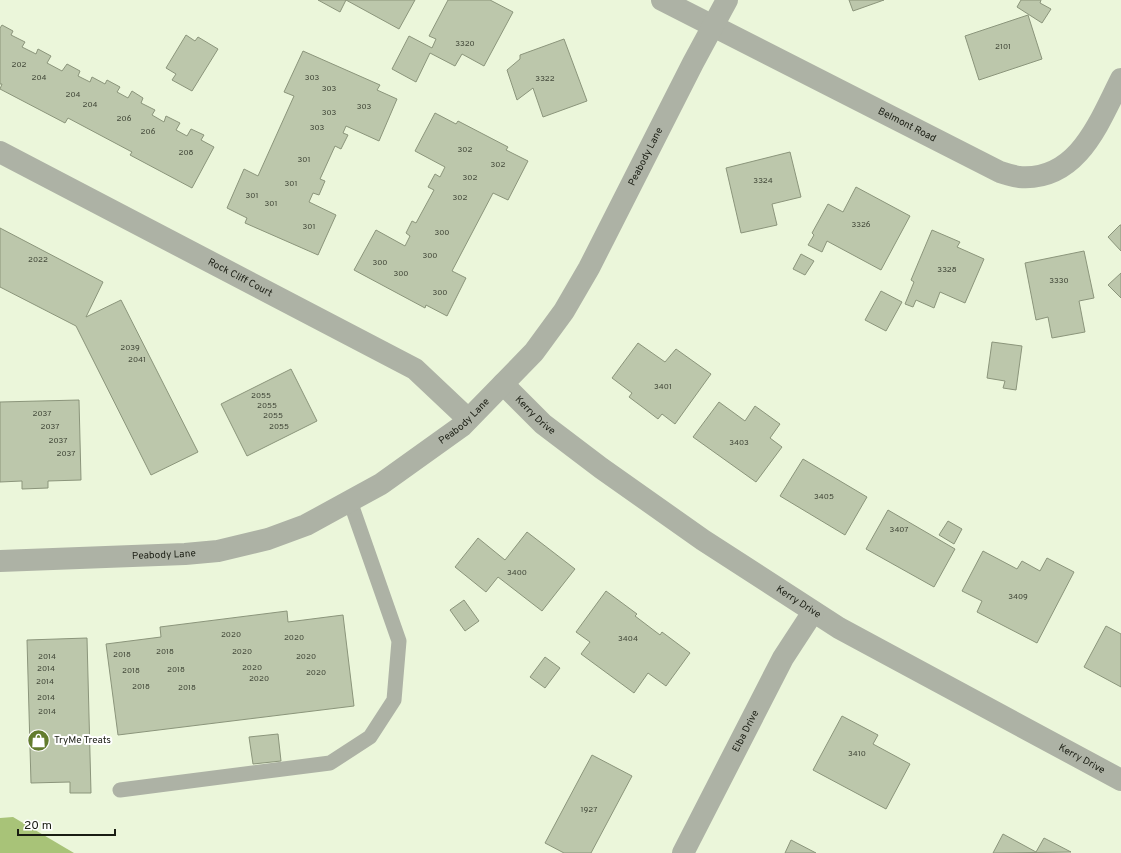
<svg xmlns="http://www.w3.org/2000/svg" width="1121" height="853" viewBox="0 0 1121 853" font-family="Overpass,sans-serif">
<rect width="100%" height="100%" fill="#ebf6da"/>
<!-- forest -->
<path fill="#a8c378" d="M 13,817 L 74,853 L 0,853 L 0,818 Z"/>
<!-- building -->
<path fill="#bcc7ab" stroke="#8b957b" d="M 318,0 L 415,0 L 399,29 L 346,0 L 340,12 Z
M 448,0 L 490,0 L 513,12 L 484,66 L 462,54 L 455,66 L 430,53 L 416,82 L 392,69 L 409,36 L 432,48 L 436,39 L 429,36 Z
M 849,0 L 884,0 L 853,11 Z
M 1021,0 L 1041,0 L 1040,3 L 1051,9 L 1042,23 L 1017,7 Z
M 1028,15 L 1042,59 L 979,80 L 965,36 Z
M 2,25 L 13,31 L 11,35 L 25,42 L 22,47 L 36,54 L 38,49 L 51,56 L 47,63 L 62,71 L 67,64 L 80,71 L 78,76 L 90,82 L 92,77 L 105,84 L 107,80 L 120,87 L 117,92 L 128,98 L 132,91 L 143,98 L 141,103 L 155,110 L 152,115 L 164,122 L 166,116 L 180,123 L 176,130 L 187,136 L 191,129 L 204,135 L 201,140 L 214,147 L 192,188 L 130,155 L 132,152 L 68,118 L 65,123 L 0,89 L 2,84 L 0,84 L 0,28 Z
M 186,35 L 195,41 L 198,37 L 218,49 L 192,91 L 172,80 L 176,74 L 166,68 Z
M 564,39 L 587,101 L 543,117 L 533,88 L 517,100 L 507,70 L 520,59 L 520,55 Z
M 303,51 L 380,85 L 377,90 L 397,99 L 379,141 L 346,126 L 343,133 L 348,135 L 341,149 L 335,146 L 320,179 L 325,181 L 319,195 L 313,193 L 309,202 L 336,215 L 318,255 L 245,223 L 247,218 L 227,208 L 244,169 L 258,176 L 294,96 L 284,92 Z
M 435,113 L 456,124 L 458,121 L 508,147 L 506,150 L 528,161 L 508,200 L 493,193 L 452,271 L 466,278 L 447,316 L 426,305 L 425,308 L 354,270 L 376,230 L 405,246 L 410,236 L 406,233 L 412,221 L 416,223 L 434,190 L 428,187 L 435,174 L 440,177 L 445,167 L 415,151 Z
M 790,152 L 801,197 L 772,204 L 777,225 L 741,233 L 726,168 Z
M 856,187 L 910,216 L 881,270 L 827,241 L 822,252 L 808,245 L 814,235 L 812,233 L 828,204 L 843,212 Z
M 1120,225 L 1121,225 L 1121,251 L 1108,237 Z
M 0,228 L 103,282 L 86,317 L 121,300 L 198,452 L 151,475 L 76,326 L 0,287 Z
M 932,230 L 960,242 L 957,247 L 984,259 L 965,303 L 940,292 L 934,308 L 916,300 L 913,307 L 905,304 L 914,282 L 911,280 Z
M 1084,251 L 1094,298 L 1079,301 L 1085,332 L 1052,338 L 1048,317 L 1036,320 L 1025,263 Z
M 801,254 L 814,261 L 805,275 L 793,269 Z
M 1121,273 L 1121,298 L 1108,285 Z
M 881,291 L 902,302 L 886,331 L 865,320 Z
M 992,342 L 1022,346 L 1016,390 L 1003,388 L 1005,381 L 987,378 Z
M 638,343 L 665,362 L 676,349 L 711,374 L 675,424 L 662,414 L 658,419 L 645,409 L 629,397 L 632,393 L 612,378 Z
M 291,369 L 317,421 L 247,456 L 221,404 Z
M 79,400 L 81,480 L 48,481 L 48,488 L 22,489 L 22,481 L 0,482 L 0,402 Z
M 719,402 L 745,421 L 755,406 L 780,424 L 770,438 L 782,447 L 756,482 L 693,437 Z
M 803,459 L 867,497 L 845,535 L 780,496 Z
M 888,510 L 955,549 L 934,587 L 866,549 Z
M 948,521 L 962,529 L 954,544 L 939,535 Z
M 527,532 L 575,569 L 542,611 L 498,577 L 486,592 L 455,567 L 478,538 L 505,560 Z
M 983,551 L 1017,569 L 1022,561 L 1040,571 L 1047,558 L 1074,572 L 1037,643 L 977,612 L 982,601 L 962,591 Z
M 606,591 L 637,614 L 635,616 L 660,635 L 662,632 L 690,653 L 666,686 L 648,673 L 634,693 L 581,654 L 590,642 L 576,632 Z
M 464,600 L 479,621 L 465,631 L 450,610 Z
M 287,611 L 288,622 L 343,615 L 354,706 L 118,735 L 106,644 L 161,637 L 160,627 Z
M 1106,626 L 1121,634 L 1121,687 L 1084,667 Z
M 87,638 L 91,793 L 70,793 L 70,782 L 31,783 L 27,640 Z
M 545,657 L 560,668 L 545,688 L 530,677 Z
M 842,716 L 878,735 L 873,744 L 910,764 L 886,809 L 813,770 Z
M 278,734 L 281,761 L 253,764 L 249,737 Z
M 592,755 L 632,776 L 591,853 L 564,853 L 545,843 Z
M 1003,834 L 1036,852 L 1044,838 L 1071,852 L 993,853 Z
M 791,840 L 816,853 L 785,853 Z"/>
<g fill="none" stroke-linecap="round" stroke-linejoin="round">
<!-- lane -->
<path stroke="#adb2a5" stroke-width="15" d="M 120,790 L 330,763 L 370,737 L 394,700 L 399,641 L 350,501"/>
<!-- street -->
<g stroke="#adb2a5" stroke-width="22">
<path id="s1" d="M 662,0 L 1000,172 C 1006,174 1013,176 1019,177 C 1078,182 1099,122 1121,79"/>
<path id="s2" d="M 0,152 L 415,369 L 468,419"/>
<path id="s3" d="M 503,384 L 543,424 L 601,468 L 703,540 L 839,628 L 1121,780"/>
<path id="s4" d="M 0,561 L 185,554 L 218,551 L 268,539 L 306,525 L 381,484 L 462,426 L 534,352 L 564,311 L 589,268 L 693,63 L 727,0"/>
<path id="s5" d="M 683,853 L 783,658 L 813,612"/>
</g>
</g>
<!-- icons -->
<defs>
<symbol id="shop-disc" viewBox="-11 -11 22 22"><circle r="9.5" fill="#637c2e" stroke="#fff"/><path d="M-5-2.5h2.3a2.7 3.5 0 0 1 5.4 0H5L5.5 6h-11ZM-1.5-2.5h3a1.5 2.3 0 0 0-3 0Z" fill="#fff"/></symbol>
</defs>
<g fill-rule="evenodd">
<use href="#shop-disc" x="26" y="728" width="25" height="25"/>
</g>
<g text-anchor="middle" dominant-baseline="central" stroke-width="4" stroke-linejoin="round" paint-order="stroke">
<!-- number labels -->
<g font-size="8" fill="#424839">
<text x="465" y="44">3320</text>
<text x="1003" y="47">2101</text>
<text x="19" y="65">202</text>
<text x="39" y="78">204</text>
<text x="312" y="78">303</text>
<text x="545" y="79">3322</text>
<text x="329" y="89">303</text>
<text x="73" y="95">204</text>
<text x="90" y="105">204</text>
<text x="364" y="107">303</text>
<text x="329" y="113">303</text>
<text x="124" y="119">206</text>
<text x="317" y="128">303</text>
<text x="148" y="132">206</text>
<text x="465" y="150">302</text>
<text x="186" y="153">208</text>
<text x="304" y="160">301</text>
<text x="498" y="165">302</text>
<text x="470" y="178">302</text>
<text x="763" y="181">3324</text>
<text x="291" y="184">301</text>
<text x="252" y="196">301</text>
<text x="460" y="198">302</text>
<text x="271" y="204">301</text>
<text x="861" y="225">3326</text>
<text x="309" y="227">301</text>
<text x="442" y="233">300</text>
<text x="430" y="256">300</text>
<text x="38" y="260">2022</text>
<text x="380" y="263">300</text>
<text x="947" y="270">3328</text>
<text x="401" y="274">300</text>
<text x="1059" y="281">3330</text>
<text x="440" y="293">300</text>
<text x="130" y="348">2039</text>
<text x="137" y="360">2041</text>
<text x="663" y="387">3401</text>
<text x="261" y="396">2055</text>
<text x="267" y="406">2055</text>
<text x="42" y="414">2037</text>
<text x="273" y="416">2055</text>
<text x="50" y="427">2037</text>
<text x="279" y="427">2055</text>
<text x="58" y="441">2037</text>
<text x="739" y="443">3403</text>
<text x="66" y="454">2037</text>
<text x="824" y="497">3405</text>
<text x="899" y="530">3407</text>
<text x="517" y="573">3400</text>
<text x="1018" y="597">3409</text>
<text x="231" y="635">2020</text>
<text x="294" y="638">2020</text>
<text x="628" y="639">3404</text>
<text x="165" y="652">2018</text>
<text x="242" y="652">2020</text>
<text x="122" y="655">2018</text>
<text x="47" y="657">2014</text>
<text x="306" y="657">2020</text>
<text x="252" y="668">2020</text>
<text x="46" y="669">2014</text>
<text x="176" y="670">2018</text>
<text x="131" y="671">2018</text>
<text x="316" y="673">2020</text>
<text x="259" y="679">2020</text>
<text x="45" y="682">2014</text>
<text x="141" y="687">2018</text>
<text x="187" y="688">2018</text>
<text x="46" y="698">2014</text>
<text x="47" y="712">2014</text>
<text x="857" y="754">3410</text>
<text x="589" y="810">1927</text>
</g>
<!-- street labels -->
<g font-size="10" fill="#1a1d13" stroke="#fff">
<text stroke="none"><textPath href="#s1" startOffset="275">Belmont Road</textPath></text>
<text stroke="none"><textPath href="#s4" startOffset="824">Peabody Lane</textPath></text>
<text stroke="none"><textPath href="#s2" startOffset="271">Rock Cliff Court</textPath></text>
<text stroke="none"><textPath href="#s3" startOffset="45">Kerry Drive</textPath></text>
<text stroke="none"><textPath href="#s4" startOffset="500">Peabody Lane</textPath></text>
<text stroke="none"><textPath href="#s4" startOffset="164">Peabody Lane</textPath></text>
<text stroke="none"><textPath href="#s3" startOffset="368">Kerry Drive</textPath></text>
<text stroke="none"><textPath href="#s5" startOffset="137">Elba Drive</textPath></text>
<text stroke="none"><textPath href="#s3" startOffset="692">Kerry Drive</textPath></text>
</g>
<!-- poi labels -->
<g font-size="10" fill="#1a1d13" stroke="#fff" text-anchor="start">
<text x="54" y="740">TryMe Treats</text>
</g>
</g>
<!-- scale -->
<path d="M18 829v6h97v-6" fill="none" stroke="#1a1d13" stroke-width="2"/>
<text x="24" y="829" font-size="12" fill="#1a1d13" stroke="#ffffff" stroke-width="3" paint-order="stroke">20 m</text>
</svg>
